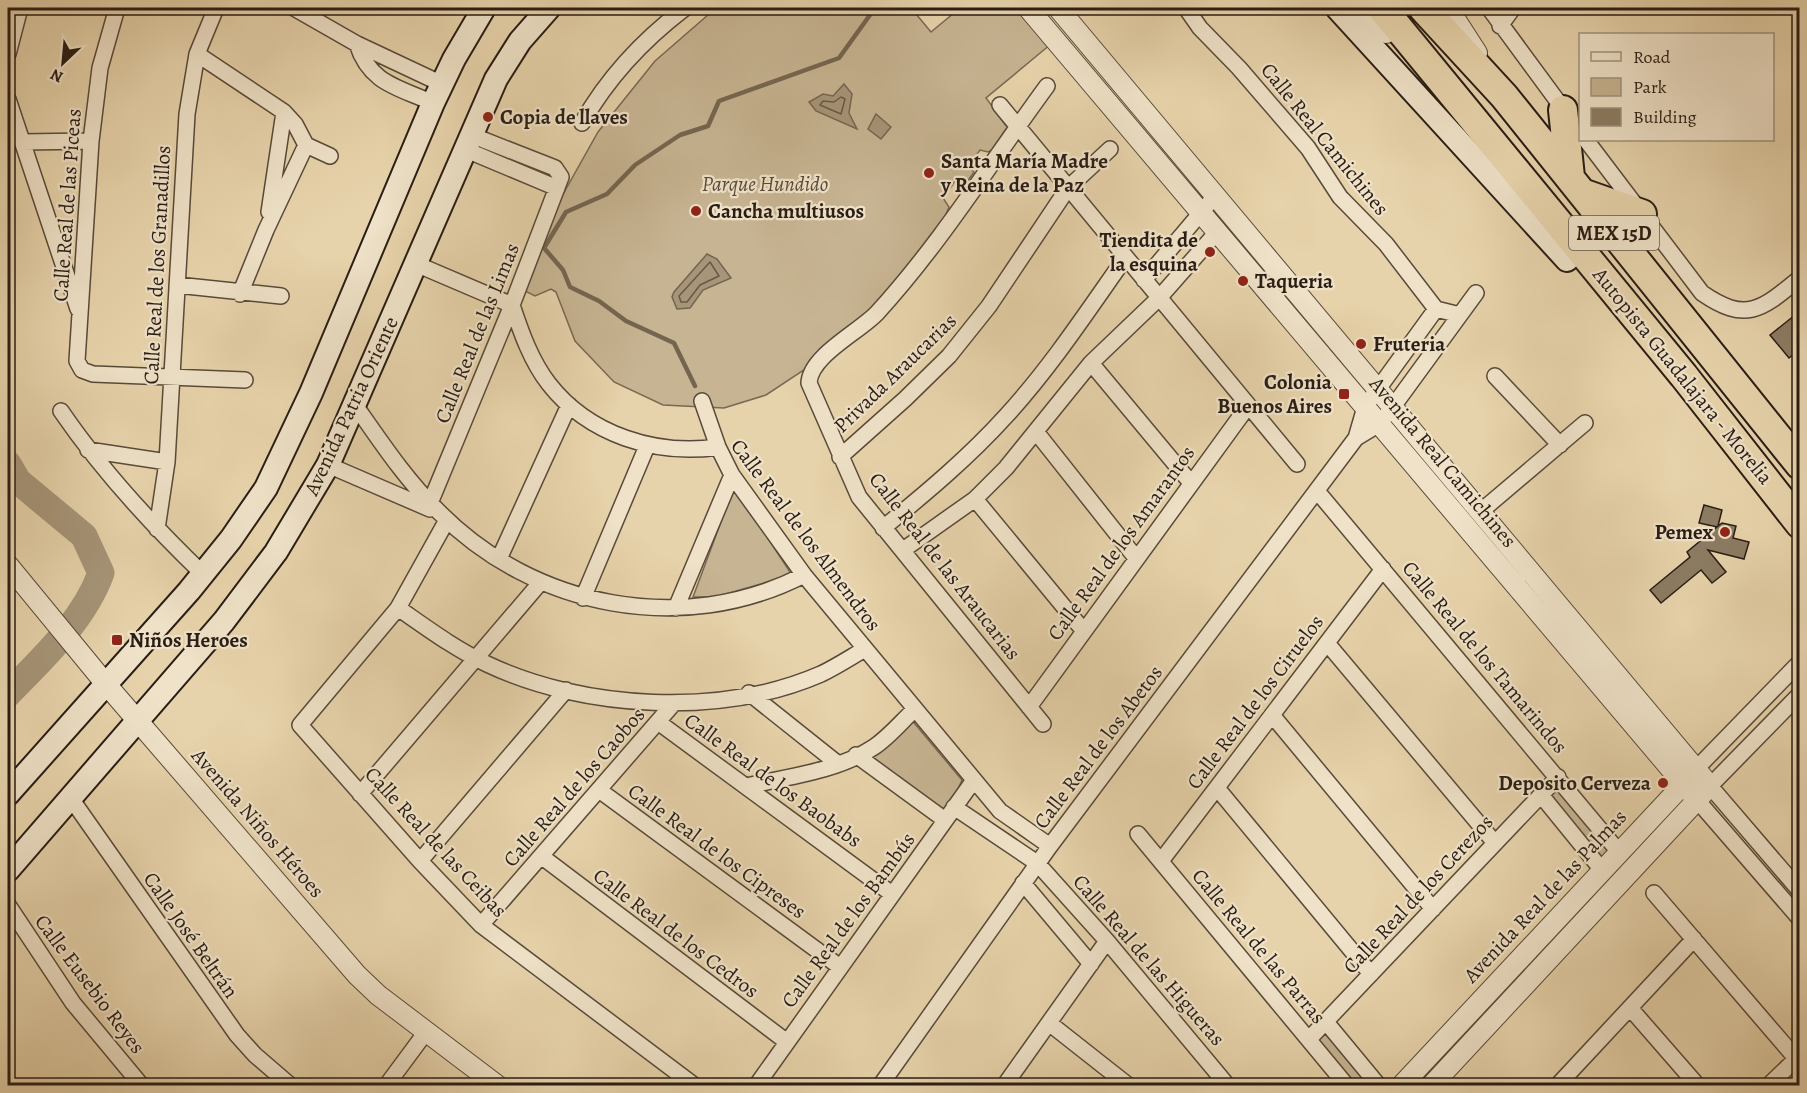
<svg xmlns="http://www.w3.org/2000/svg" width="1807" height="1093" viewBox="0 0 1807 1093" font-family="Alegreya,serif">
<rect width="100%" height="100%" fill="#e7d3ab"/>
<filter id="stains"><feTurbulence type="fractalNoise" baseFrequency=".00333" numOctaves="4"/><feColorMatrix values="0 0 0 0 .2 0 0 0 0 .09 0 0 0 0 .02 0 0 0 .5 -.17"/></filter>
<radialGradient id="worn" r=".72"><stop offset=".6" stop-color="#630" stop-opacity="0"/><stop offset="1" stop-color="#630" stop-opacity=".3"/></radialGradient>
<!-- green -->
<path fill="#c7b492" stroke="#786854" stroke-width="1.5" d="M 716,8 L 911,8 L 931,32 L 960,8 L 1020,8 L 1051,44 L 986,98 L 1007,127 C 1004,140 1000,146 988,152 L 980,150 L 968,166 L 974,172 L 967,182 L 958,177 L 943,198 L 949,207 L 945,217 L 892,287 L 857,325 L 807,368 L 766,395 L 724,408 L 663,405 L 614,382 L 575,341 L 556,292 L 551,289 L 535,296 L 525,291 L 557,205 L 598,132 L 655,61 Z
M 734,487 L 792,575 L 715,597 L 693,597 Z
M 910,718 L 962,780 L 952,802 L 942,813 L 864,757 Z
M 1558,784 L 1616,852 L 1602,865 L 1545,795 Z
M 1327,1028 L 1374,1085 L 1351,1085 L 1313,1040 Z"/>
<!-- water -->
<path fill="#a69578" stroke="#746550" stroke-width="1.5" d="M 844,84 L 852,94 L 849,113 L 857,129 L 816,111 L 809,102 L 823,94 L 833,96 Z
M 876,114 L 891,127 L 881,139 L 868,129 Z
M 707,254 L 717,259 L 731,278 L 703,290 L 690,308 L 677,309 L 672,297 L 674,292 Z"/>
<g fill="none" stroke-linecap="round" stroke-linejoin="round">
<!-- shore -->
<path stroke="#685946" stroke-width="1.5" d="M 841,97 L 845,99 L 841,114 L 820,105 L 823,101 L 834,102 Z
M 710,262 L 719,276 L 700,285 L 687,302 L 681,302 L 679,296 Z"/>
<!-- stream -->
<path stroke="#746550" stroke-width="4.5" d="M 695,386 L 674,343 L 626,321 L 599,301 L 570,287 L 563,270 L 544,248 L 566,212 L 607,194 L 635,165 L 680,135 L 708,126 L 719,101 L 839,58 L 875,8"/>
<!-- river -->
<path stroke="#a69578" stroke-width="27" d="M 8,464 L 18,481 L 84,536 L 101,573 C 84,620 43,658 8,694"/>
</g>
<!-- building -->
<path fill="#8c7c63" stroke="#291d15" stroke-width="1.5" d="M 1800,311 L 1800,349 L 1789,358 L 1770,335 Z
M 1704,505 L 1722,510 L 1718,526 L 1722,523 L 1736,526 L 1733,538 L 1749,542 L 1744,559 L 1708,550 L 1726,572 L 1712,583 L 1701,570 L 1661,603 L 1650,590 L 1690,557 L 1687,552 L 1717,527 L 1699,523 Z"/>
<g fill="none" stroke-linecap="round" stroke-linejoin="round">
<defs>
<path id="minor" d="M 117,8 L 100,68 L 91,141 L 77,361 L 82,370 L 93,374 L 245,380
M 294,8 L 357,44 L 442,84
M 1186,8 L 1200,28 L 1239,68 L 1308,148 L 1340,197 L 1386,244 L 1436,309 L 1460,315
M 1489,8 L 1567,114
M 1500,26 L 1513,8
M 357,44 C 370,84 398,87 433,103
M 8,54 L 20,8
M 197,54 L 284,112 L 295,124 L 306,145 L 266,230 L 240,294
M 8,99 L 78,309
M 1000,105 L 1297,464
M 582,123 C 608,77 643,40 685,8
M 1586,140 L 1702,293 C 1747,324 1762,309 1800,278
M 22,142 L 91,141
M 306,145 L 330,156
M 464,149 L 557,188
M 269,212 L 284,112
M 416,264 L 512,305 C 521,332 531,361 549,384 C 589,435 656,456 718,447
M 1144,280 L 1215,196
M 177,285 L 281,296
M 1091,363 L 1191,483
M 1495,376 L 1560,445
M 702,401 L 718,447 L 732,475 L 804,575 L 1000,811 L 1050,846
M 355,405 C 381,442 406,480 439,512 C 534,608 683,637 804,575
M 61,411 C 102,471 151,524 203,574
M 1037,433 L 1136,558
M 1356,438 L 1365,407 L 1436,309
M 88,450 L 167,462
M 840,457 L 905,399 L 949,356 L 989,306 L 1068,188 L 1110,149
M 328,465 L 430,509
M 1317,491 L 1619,852
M 975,499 L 1083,630
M 428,508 L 512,305 L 561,177 L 555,168 L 471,135
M 1480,512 L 1585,423
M 447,520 L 398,608 L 300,725 L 420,861 L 481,925 L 695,1086
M 883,528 C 926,493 969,457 1006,416 C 1050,368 1087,312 1125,258
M 157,529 L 167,462 L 187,114 L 197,54 L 216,8
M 903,550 L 975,499 L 1006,468 L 1091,363 L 1159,298 L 1218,231
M 499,559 L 569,405
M 583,598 L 647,446
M 398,608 C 427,628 455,649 487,664 C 584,710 722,717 821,674 C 836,667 851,657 865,649
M 676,608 L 732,475
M 1327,643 L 1495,843
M 749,693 L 837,763
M 1800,694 L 1710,786 L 1800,891
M 1029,707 L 1248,406
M 1272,715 L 1433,909
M 658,722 L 892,894
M 1043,724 L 859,497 L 809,383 C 810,356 859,332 877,313 C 941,243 991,162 1047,86
M 856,755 L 945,820
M 1696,769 L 1800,662
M 746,786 C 788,777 838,771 874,747 C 889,737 902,721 915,709
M 1217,788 L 1371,974
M 599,790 L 840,967
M 360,794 L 540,583
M 1541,795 L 1602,870
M 70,797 L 237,1035 L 255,1055 L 291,1086
M 1697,800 L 1800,919
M 954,807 L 1037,863 L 1107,941 L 1228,1086
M 1138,834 L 1347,1086
M 541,856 L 787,1042
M 420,861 L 566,690
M 1161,861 L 1383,569
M 1023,883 L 1091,964
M 1654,893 L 1800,1063
M 8,905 L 73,1003 L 142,1086
M 481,925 L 674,703
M 1630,1008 L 1698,1086
M 1326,1022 L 1379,1086
M 1049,1023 L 1129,1086
M 1309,1039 L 1558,777
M 386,1086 L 426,1032
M 756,1086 L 974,780
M 880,1086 L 1050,846 L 1356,438 L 1379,424 L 1392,408 L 1476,293
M 1004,1086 L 1107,941
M 1557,1086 L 1694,939
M 1768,1086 L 1796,1059"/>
<path id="tertiary" d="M 1028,8 L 1697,800
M 1058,8 L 1710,786 L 1431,1086
M 1365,8 L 1386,33
M 1448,8 L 1477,53
M 8,565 L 105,683 L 357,975 L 378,995 L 498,1086
M 1401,1086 L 1691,776"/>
<path id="secondary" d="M 1337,8 L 1567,260
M 8,794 L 189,591 L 231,539 L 266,488 L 311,393 L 433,103 L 454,59 L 484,8
M 8,870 L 224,621 L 276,552 L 328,465 L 496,79 L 520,41 L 549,8"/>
<path id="motorway" d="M 1382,8 L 1684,376 L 1800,524
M 1423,8 L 1504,96 L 1800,465
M 1563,110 L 1570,177
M 1582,193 L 1642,214"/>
</defs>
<!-- minor casing -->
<use href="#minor" stroke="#584a3a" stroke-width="18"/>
<!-- tertiary casing -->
<use href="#tertiary" stroke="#584a3a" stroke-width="22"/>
<!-- secondary casing -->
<use href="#secondary" stroke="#291d15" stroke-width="26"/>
<!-- motorway casing -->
<use href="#motorway" stroke="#291d15" stroke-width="32"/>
<!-- minor -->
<use href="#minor" stroke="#efe2c8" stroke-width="15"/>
<!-- tertiary -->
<use href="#tertiary" stroke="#efe2c8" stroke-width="20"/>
<!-- secondary -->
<use href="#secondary" stroke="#efe2c8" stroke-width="22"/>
<!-- motorway -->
<use href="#motorway" stroke="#e7d3ab" stroke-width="28"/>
</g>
<!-- markers -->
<g fill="#8f2418" stroke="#efe2c8" stroke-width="2">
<circle cx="488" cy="117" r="6"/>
<circle cx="929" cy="173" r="6"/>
<circle cx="696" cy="211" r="6"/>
<circle cx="1210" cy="252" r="6"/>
<circle cx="1243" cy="281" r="6"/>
<circle cx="1361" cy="344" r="6"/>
<rect x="1338" y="388" width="12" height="12" rx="3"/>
<circle cx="1725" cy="532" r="6"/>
<rect x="111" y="634" width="12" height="12" rx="3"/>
<circle cx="1663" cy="783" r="6"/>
</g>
<g text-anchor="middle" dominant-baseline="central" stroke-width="4.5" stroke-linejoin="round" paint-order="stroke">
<!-- shield labels -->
<rect fill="#efe2c8" stroke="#64584b" stroke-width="1.5" x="1569" y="216" width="90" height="34" rx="4.5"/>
<g font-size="20" font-weight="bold" fill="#291d15">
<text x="1614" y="233">MEX 15D</text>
</g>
<!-- poi labels -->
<g font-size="21" font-weight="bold" fill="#291d15" stroke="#efe2c8" text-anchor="start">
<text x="500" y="117">Copia de llaves</text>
<text x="941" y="161">Santa María Madre<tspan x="941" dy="24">y Reina de la Paz</tspan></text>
<text x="708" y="211">Cancha multiusos</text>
<text x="1198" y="240" text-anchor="end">Tiendita de<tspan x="1198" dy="24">la esquina</tspan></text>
<text x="1255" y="281">Taqueria</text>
<text x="1373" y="344">Fruteria</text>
<text x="1332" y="382" text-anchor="end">Colonia<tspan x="1332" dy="24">Buenos Aires</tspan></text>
<text x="1713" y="532" text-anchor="end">Pemex</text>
<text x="129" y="640">Niños Heroes</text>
<text x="1651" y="783" text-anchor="end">Deposito Cerveza</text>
</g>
<!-- street labels -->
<g font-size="21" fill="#291d15" stroke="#efe2c8">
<text transform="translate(1325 139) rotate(51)">Calle Real Camichines</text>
<text transform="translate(67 205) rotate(-86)">Calle Real de las Piceas</text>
<text transform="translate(157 265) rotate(-87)">Calle Real de los Granadillos</text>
<text transform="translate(477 333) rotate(-68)">Calle Real de las Limas</text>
<text transform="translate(895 373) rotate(-44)">Privada Araucarias</text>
<text transform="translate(1683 376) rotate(51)">Autopista Guadalajara - Morelia</text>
<text transform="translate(351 406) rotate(-65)">Avenida Patria Oriente</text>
<text transform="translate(1443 462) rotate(50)">Avenida Real Camichines</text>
<text transform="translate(806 535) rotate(53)">Calle Real de los Almendros</text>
<text transform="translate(1121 543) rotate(-54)">Calle Real de los Amarantos</text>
<text transform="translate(945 566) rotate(52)">Calle Real de las Araucarias</text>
<text transform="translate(1485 657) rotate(50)">Calle Real de los Tamarindos</text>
<text transform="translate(1255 702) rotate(-53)">Calle Real de los Ciruelos</text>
<text transform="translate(1098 747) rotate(-53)">Calle Real de los Abetos</text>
<text transform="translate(773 780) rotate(36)">Calle Real de los Baobabs</text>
<text transform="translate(574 787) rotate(-49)">Calle Real de los Caobos</text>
<text transform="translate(258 823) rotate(49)">Avenida Niños Héroes</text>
<text transform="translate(436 842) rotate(47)">Calle Real de las Ceibas</text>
<text transform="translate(717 851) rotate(36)">Calle Real de los Cipreses</text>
<text transform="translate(1418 894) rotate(-47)">Calle Real de los Cerezos</text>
<text transform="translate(1545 896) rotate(-47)">Avenida Real de las Palmas</text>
<text transform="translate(848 920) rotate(-54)">Calle Real de los Bambús</text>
<text transform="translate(676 933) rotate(37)">Calle Real de los Cedros</text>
<text transform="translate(191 935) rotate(55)">Calle José Beltrán</text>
<text transform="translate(1259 946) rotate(50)">Calle Real de las Parras</text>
<text transform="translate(1149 960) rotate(49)">Calle Real de las Higueras</text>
<text transform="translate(90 984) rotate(53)">Calle Eusebio Reyes</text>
</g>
<!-- park labels -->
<g font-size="21" font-style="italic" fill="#584a3a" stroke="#efe2c8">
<text x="765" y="184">Parque Hundido</text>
</g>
</g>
<!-- margin -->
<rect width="1807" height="1093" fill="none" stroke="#e7d3ab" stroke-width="30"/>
<rect x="9" y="9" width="1789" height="1075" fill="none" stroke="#291d15" stroke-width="3"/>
<rect x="15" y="15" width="1777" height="1063" fill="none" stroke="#291d15" stroke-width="1.5"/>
<!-- legend -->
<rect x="1579" y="33" width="195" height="108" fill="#efe2c8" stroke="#a09380" stroke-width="1.5"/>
<rect x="1591" y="52" width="30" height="9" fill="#efe2c8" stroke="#a09380" stroke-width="1.5"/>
<text x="1633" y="63" font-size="18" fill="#291d15">Road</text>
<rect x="1591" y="78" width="30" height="18" fill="#c7b492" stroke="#a09380" stroke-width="1.5"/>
<text x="1633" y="93" font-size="18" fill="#291d15">Park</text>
<rect x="1591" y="108" width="30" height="18" fill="#8c7c63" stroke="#a09380" stroke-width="1.5"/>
<text x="1633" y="123" font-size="18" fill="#291d15">Building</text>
<!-- north arrow -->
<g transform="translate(63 63) rotate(206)" stroke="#efe2c8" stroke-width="4.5" paint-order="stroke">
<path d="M0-4.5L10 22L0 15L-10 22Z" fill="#291d15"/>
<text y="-9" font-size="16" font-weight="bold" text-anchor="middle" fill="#291d15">N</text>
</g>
<rect width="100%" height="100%" filter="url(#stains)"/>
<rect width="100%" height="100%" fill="url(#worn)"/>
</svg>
